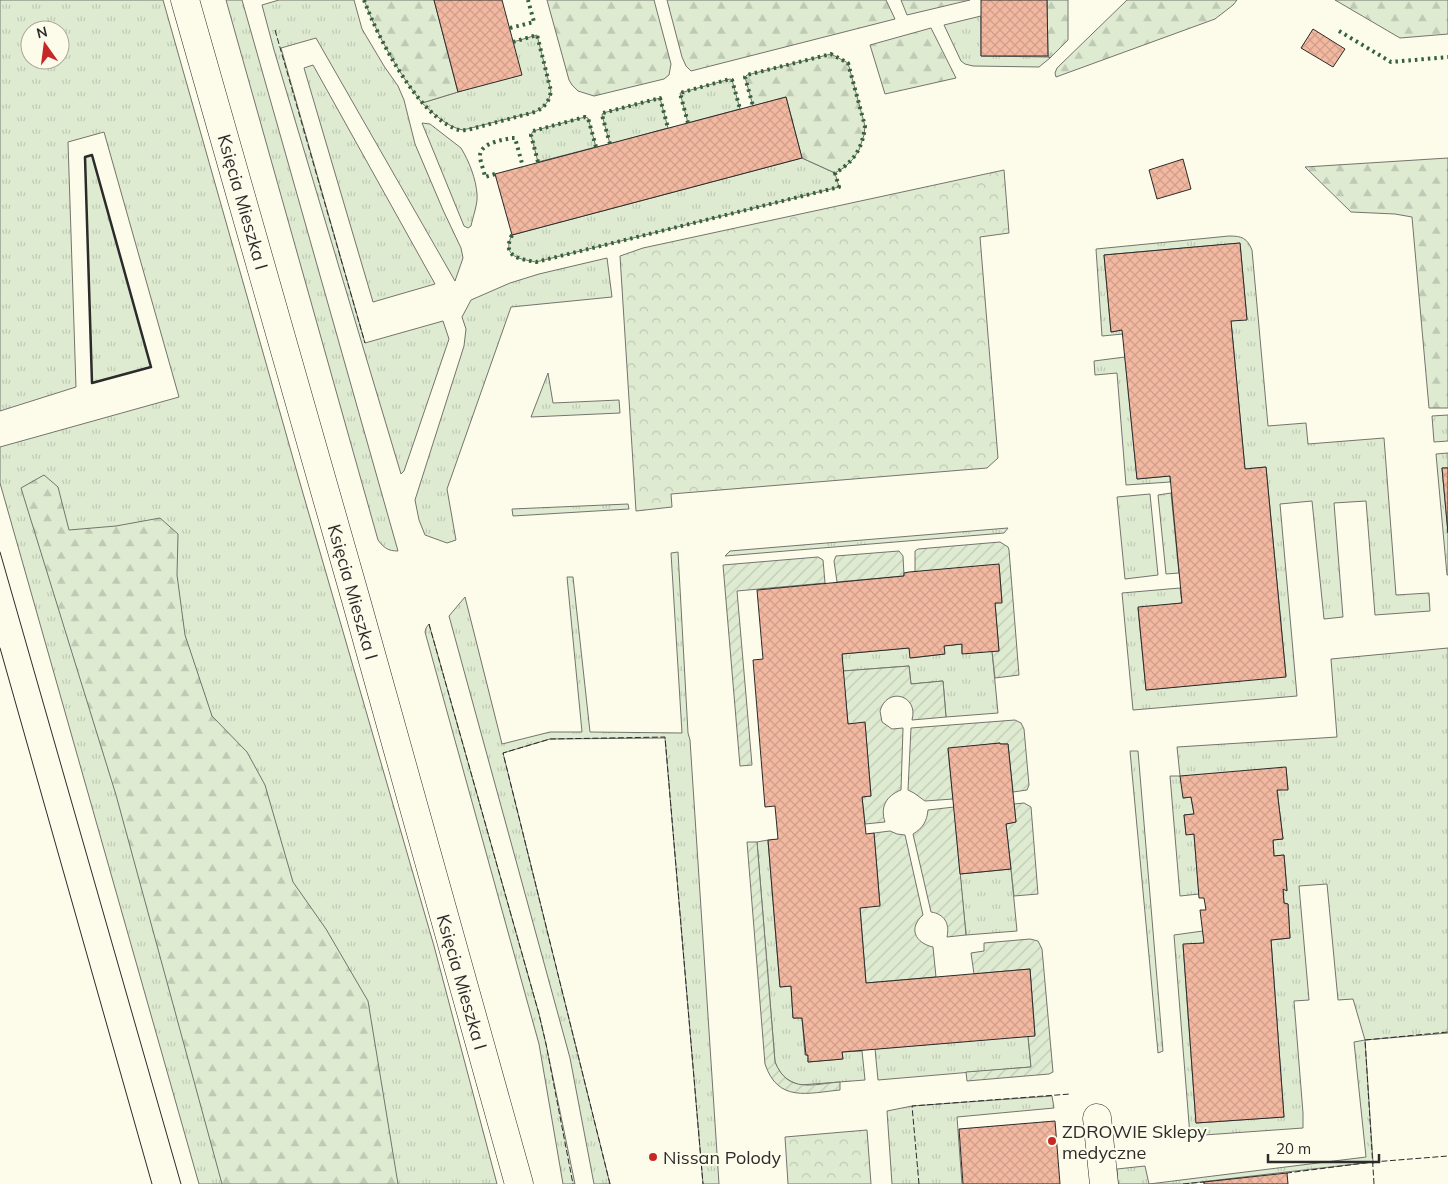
<svg xmlns="http://www.w3.org/2000/svg" width="1448" height="1184" viewBox="0 0 1448 1184" font-family="Mulish,sans-serif">
<defs>
<pattern id="grass-tufts" width="24" height="20" patternUnits="userSpaceOnUse" patternTransform="scale(1.25)"><rect width="24" height="20" fill="#deebd1"/><path d="M3 7l-1-3M5 7V3M7 7l1-3M15 17l-1-3M17 17v-4M19 17l1-3" fill="none" stroke="#bfcab4"/></pattern>
<pattern id="forest-firs" width="22" height="20" patternUnits="userSpaceOnUse" patternTransform="scale(1.25)"><rect width="22" height="20" fill="#deebd1"/><path d="M5 1l3.5 6h-7zM16 11l3.5 6h-7z" fill="#bfcab4"/></pattern>
<pattern id="park-crowns" width="20" height="18" patternUnits="userSpaceOnUse" patternTransform="scale(1.25)"><rect width="20" height="18" fill="#deebd1"/><path d="M2 6a3 3 0 1 1 6 0M12 15a3 3 0 1 1 6 0" fill="none" stroke="#bfcab4"/></pattern>
<pattern id="garden-furrows" width="10" height="10" patternUnits="userSpaceOnUse" patternTransform="scale(1.25)"><rect width="10" height="10" fill="#deebd1"/><path d="M-1 1l2-2M0 10L10 0M9 11l2-2" fill="none" stroke="#bfcab4"/></pattern>
<pattern id="building-cross-hatch" width="8" height="8" patternUnits="userSpaceOnUse" patternTransform="scale(1.25)"><rect width="8" height="8" fill="#f2b8a0"/><path d="M0 0l8 8M0 8l8-8" fill="none" stroke="#d09e8a"/></pattern>
</defs>
<rect width="100%" height="100%" fill="#fdfbea"/>
<!-- grass -->
<path fill="url(#grass-tufts)" stroke="#74746e" fill-rule="evenodd" d="M 0,0 L 163,0 L 300,483 L 434,946 L 497,1184 L 199,1184 L 0,483 L 0,447 L 179,397 L 104,132 L 68,142 L 76,387 L 0,411 ZM 30,30 L 60,30 L 60,60 L 30,60 Z
M 226,0 L 242,0 L 398,551 C 388,551 384,548 378,540 Z
M 279,0 L 354,0 L 362,29 L 384,66 L 398,86 L 404,100 L 415,144 L 443,210 L 461,248 L 463,258 L 455,281 L 316,38 L 281,48 L 365,343 L 443,321 L 449,339 L 404,471 L 401,474 L 274,50 L 262,5 Z
M 981,16 L 981,56 L 1048,57 L 1050,58 L 1039,67 L 973,66 L 965,64 L 961,61 L 944,25 Z
M 537,35 L 551,91 C 549,102 545,107 535,112 L 463,130 C 447,127 434,114 422,103 L 458,92 L 513,42 Z
M 313,65 L 435,284 L 373,302 L 304,68 Z
M 730,79 L 732,80 L 740,109 L 688,123 L 680,93 Z
M 660,98 L 668,128 L 610,144 L 602,115 L 603,113 Z
M 585,117 L 588,118 L 596,147 L 538,162 L 531,135 L 533,131 Z
M 422,123 L 430,124 L 461,148 C 469,161 476,179 477,194 C 478,204 473,216 471,226 L 468,228 L 464,226 Z
M 92,155 L 151,367 L 92,383 L 85,157 Z
M 802,158 L 835,173 L 839,187 L 536,262 C 520,259 501,257 512,235 Z
M 1229,236 C 1242,236 1247,238 1252,250 L 1268,426 L 1306,423 L 1308,444 L 1384,438 L 1396,595 L 1429,593 L 1430,611 L 1375,615 L 1366,501 L 1334,503 L 1343,617 L 1324,619 L 1312,501 L 1280,504 L 1297,696 L 1133,710 L 1122,593 L 1180,588 L 1182,603 L 1138,608 L 1146,690 L 1286,676 L 1266,467 L 1245,469 L 1231,321 L 1247,319 L 1240,243 L 1104,255 L 1111,332 L 1122,330 L 1123,334 L 1102,336 L 1096,249 Z
M 607,258 L 612,297 L 511,307 L 447,489 L 456,540 L 447,543 L 425,535 L 419,520 L 415,500 L 464,346 L 466,329 L 462,317 L 471,300 L 510,283 L 539,274 Z
M 1125,357 L 1137,479 L 1170,476 L 1170,482 L 1126,485 L 1117,373 L 1095,375 L 1094,361 Z
M 548,373 L 553,403 L 619,400 L 620,413 L 531,417 Z
M 1448,415 L 1448,441 L 1434,442 L 1432,416 Z
M 1448,453 L 1448,468 L 1442,468 L 1448,533 L 1448,575 L 1447,575 L 1436,454 Z
M 1171,493 L 1179,573 L 1166,574 L 1158,495 Z
M 1150,494 L 1158,575 L 1125,579 L 1117,497 Z
M 628,504 L 629,509 L 513,516 L 512,509 Z
M 1008,528 L 1004,533 L 725,556 L 730,551 Z
M 678,552 L 688,733 L 690,740 L 719,1184 L 703,1184 L 665,738 L 550,739 L 503,753 L 610,1184 L 594,1184 L 570,1058 L 449,616 L 465,597 L 502,744 L 550,732 L 582,732 L 567,577 L 573,577 L 590,732 L 682,733 L 671,553 Z
M 429,624 L 539,1014 L 546,1044 L 575,1184 L 563,1184 L 539,1044 L 425,632 L 426,628 Z
M 962,644 L 962,653 L 992,651 L 998,713 L 946,717 L 943,681 L 911,684 L 909,666 L 843,671 L 842,654 L 909,648 L 911,658 L 944,654 L 944,646 Z
M 1448,648 L 1448,1033 L 1365,1040 L 1373,1162 L 1183,1184 L 1118,1184 L 1117,1169 L 1145,1166 L 1149,1184 L 1366,1157 L 1354,1042 L 1365,1040 L 1353,999 L 1338,1000 L 1327,884 L 1299,886 L 1309,1000 L 1294,1001 L 1303,1113 L 1303,1128 L 1190,1136 L 1174,935 L 1203,931 L 1204,943 L 1183,945 L 1196,1123 L 1284,1117 L 1271,940 L 1290,938 L 1288,904 L 1284,903 L 1283,889 L 1287,890 L 1284,855 L 1274,856 L 1273,840 L 1283,839 L 1277,790 L 1288,789 L 1286,768 L 1183,798 L 1191,797 L 1194,814 L 1184,815 L 1186,834 L 1194,834 L 1199,894 L 1180,896 L 1170,776 L 1180,776 L 1177,747 L 1337,737 L 1331,659 Z
M 1130,751 L 1138,751 L 1163,1051 L 1158,1053 Z
M 768,840 L 780,987 L 791,986 L 793,1018 L 802,1018 L 805,1055 L 808,1055 L 808,1062 L 842,1059 L 842,1052 L 862,1051 L 865,1080 L 800,1085 C 787,1081 780,1075 775,1062 L 757,842 Z
M 1011,869 L 1017,931 L 966,935 L 960,874 Z
M 1028,1036 L 1031,1067 L 878,1080 L 875,1049 Z
M 1052,1096 L 1054,1108 L 957,1117 L 962,1184 L 892,1184 L 887,1111 L 912,1106 Z"/>
<!-- forest -->
<path fill="url(#forest-firs)" stroke="#74746e" d="M 364,0 L 434,0 L 458,92 L 422,103 C 398,72 378,37 364,0 Z
M 547,0 L 654,0 L 671,64 L 669,75 L 664,79 L 594,96 L 578,91 L 572,85 L 569,80 Z
M 667,0 L 886,0 L 895,19 L 691,71 L 686,66 L 682,57 Z
M 901,0 L 970,0 L 907,15 Z
M 1047,0 L 1068,0 L 1068,40 L 1050,58 L 1048,56 Z
M 1127,0 L 1237,0 L 1233,5 L 1215,19 L 1056,77 L 1055,73 L 1057,68 Z
M 1335,0 L 1448,0 L 1448,34 L 1400,38 Z
M 931,28 L 956,78 L 885,94 L 870,45 Z
M 831,54 L 848,63 L 865,126 L 864,135 L 859,150 L 853,159 L 845,167 L 835,173 L 802,158 L 786,97 L 753,106 L 745,77 L 747,75 Z
M 1448,158 L 1448,408 L 1429,408 L 1412,217 L 1395,214 L 1351,212 L 1305,167 Z
M 44,475 L 58,487 L 69,530 L 116,526 L 160,518 L 178,534 L 177,575 L 185,635 L 212,716 L 247,752 L 265,785 L 293,882 L 326,929 L 368,1001 L 398,1184 L 222,1184 L 116,795 L 21,488 Z"/>
<!-- park -->
<path fill="url(#park-crowns)" stroke="#74746e" d="M 1004,170 L 1009,233 L 980,237 L 998,458 L 987,468 L 671,494 L 672,507 L 636,511 L 620,256 L 643,248 Z
M 867,1130 L 871,1184 L 788,1184 L 785,1137 Z"/>
<!-- garden -->
<path fill="url(#garden-furrows)" stroke="#74746e" d="M 1000,542 L 1008,547 L 1009,550 L 1019,675 L 995,678 L 992,651 L 999,651 L 995,603 L 1002,602 L 999,565 L 915,572 L 915,551 L 918,549 Z
M 899,551 L 903,556 L 904,576 L 837,582 L 834,561 L 836,556 Z
M 818,557 L 823,560 L 825,583 L 737,591 L 752,765 L 740,766 L 723,565 Z
M 909,666 L 911,684 L 943,681 L 946,717 L 912,720 C 919,695 887,686 880,711 L 882,722 L 892,729 L 903,728 L 901,790 C 886,796 880,807 885,822 L 865,824 L 862,797 L 871,796 L 865,723 L 848,724 L 843,671 Z
M 1015,720 L 1021,723 L 1024,729 L 1029,785 L 1027,790 L 1013,792 L 1008,744 L 1000,744 L 1000,743 L 948,749 L 953,799 L 925,801 L 914,793 L 908,790 L 911,728 Z
M 1024,803 L 1031,807 L 1038,894 L 1014,896 L 1006,824 L 1016,822 L 1014,804 Z
M 954,807 L 966,935 L 947,937 C 950,923 944,914 931,912 L 913,834 C 923,828 927,821 928,810 Z
M 890,831 L 897,834 L 905,835 L 923,915 C 908,928 915,943 933,947 L 936,977 L 866,983 L 860,908 L 880,905 L 874,833 Z
M 747,842 L 757,842 L 775,1062 C 788,1094 813,1084 840,1082 L 840,1090 C 808,1093 778,1103 765,1064 Z
M 1030,939 L 1038,941 L 1042,949 L 1053,1072 L 1049,1074 L 967,1081 L 966,1072 L 1031,1067 L 1028,1036 L 1035,1035 L 1030,969 L 974,974 L 971,953 L 984,951 L 984,943 Z"/>
<!-- building -->
<path fill="url(#building-cross-hatch)" stroke="#2b2b2b" d="M 434,0 L 502,0 L 522,75 L 458,92 Z
M 981,0 L 1047,0 L 1048,56 L 981,56 Z
M 1313,29 L 1345,49 L 1333,67 L 1301,48 Z
M 786,97 L 802,158 L 512,235 L 495,174 Z
M 1183,159 L 1191,189 L 1157,199 L 1149,170 Z
M 1240,243 L 1247,320 L 1231,321 L 1245,469 L 1266,467 L 1286,677 L 1146,690 L 1138,607 L 1182,603 L 1170,476 L 1137,479 L 1122,330 L 1111,332 L 1104,255 Z
M 1442,468 L 1448,468 L 1448,533 Z
M 999,564 L 1002,603 L 995,603 L 999,651 L 962,654 L 962,644 L 944,646 L 945,654 L 910,658 L 909,648 L 842,654 L 848,724 L 865,722 L 871,796 L 862,797 L 866,834 L 874,833 L 880,906 L 860,908 L 866,983 L 1030,969 L 1035,1036 L 842,1052 L 843,1059 L 808,1062 L 808,1055 L 806,1055 L 802,1018 L 793,1018 L 791,986 L 780,987 L 768,840 L 778,839 L 775,806 L 765,807 L 753,660 L 763,659 L 757,590 L 904,576 L 904,573 L 909,572 Z
M 1000,743 L 1000,744 L 1008,744 L 1016,822 L 1006,824 L 1011,869 L 960,874 L 948,748 Z
M 1286,767 L 1288,790 L 1277,790 L 1283,839 L 1273,840 L 1274,856 L 1284,855 L 1287,891 L 1283,889 L 1284,903 L 1288,904 L 1290,938 L 1271,940 L 1284,1117 L 1196,1123 L 1183,944 L 1204,943 L 1200,910 L 1206,910 L 1204,898 L 1199,898 L 1194,834 L 1186,835 L 1184,815 L 1194,814 L 1191,797 L 1183,798 L 1180,776 Z
M 1055,1121 L 1060,1184 L 963,1184 L 959,1129 Z
M 1287,1173 L 1288,1184 L 1204,1184 L 1204,1182 Z"/>
<g fill="none" stroke-linecap="round" stroke-linejoin="round">
<defs>
<path id="minor" d="M 185,0 L 356,600 L 519,1184
M 1097,1118 L 1104,1184"/>
</defs>
<!-- minor casing -->
<use href="#minor" stroke="#2b2b2b" stroke-width="29"/>
<!-- minor -->
<use href="#minor" stroke="#fdfbea" stroke-width="28"/>
<!-- tram -->
<path stroke="#2b2b2b" stroke-width="1" d="M 0,552 L 181,1184
M 0,648 L 152,1184"/>
<!-- hedge -->
<path stroke="#34623c" stroke-width="4" stroke-dasharray="2.5 4" stroke-linecap="butt" d="M 364,0 C 378,38 417,114 456,129 C 461,131 466,130 471,129 L 535,112 C 545,107 549,102 551,91 L 537,35 L 513,42
M 510,28 L 534,22 L 528,0
M 1339,31 L 1391,62 L 1448,57
M 688,123 L 680,93 L 730,79 L 732,80 L 740,109
M 610,144 L 602,115 L 603,113 L 660,98 L 668,128
M 538,162 L 531,135 L 533,131 L 585,117 L 588,118 L 596,147
M 495,174 L 485,177 C 484,171 481,164 480,157 C 479,143 502,140 512,138 L 515,138 L 523,167
M 512,235 C 501,257 520,259 536,262 L 839,187 L 835,173 C 854,162 863,147 865,126 L 848,63 L 831,54 L 747,75 L 745,77 L 753,106"/>
<!-- fence -->
<path stroke="#2b2b2b" stroke-width="1" stroke-dasharray="6 2.5" stroke-linecap="butt" d="M 275,30 L 365,343
M 429,624 L 539,1014 L 546,1044 L 573,1184
M 1373,1162 L 1448,1156
M 1287,1174 L 1287,1173 L 1373,1162 L 1373,1164
M 610,1184 L 503,753 L 550,739 L 665,737 L 703,1184
M 919,1184 L 912,1106 L 1070,1094
M 1183,1184 L 1204,1182 L 1204,1183
M 1374,1184 L 1365,1040 L 1448,1032"/>
<!-- wall -->
<path stroke="#2b2b2b" stroke-width="2.5" d="M 92,155 L 151,367 L 92,383 L 85,157 Z"/>
</g>
<!-- markers -->
<g fill="#c62828" stroke="#fdfbea" stroke-width="2">
<circle cx="1052" cy="1141" r="5"/>
<circle cx="653" cy="1157" r="5"/>
</g>
<g text-anchor="middle" dominant-baseline="central" stroke-width="4" stroke-linejoin="round" paint-order="stroke">
<!-- street labels -->
<g font-size="18" fill="#2b2b2b" stroke="#fdfbea">
<text transform="translate(243 202) rotate(74)">Księcia Mieszka I</text>
<text transform="translate(353 592) rotate(74)">Księcia Mieszka I</text>
<text transform="translate(462 982) rotate(74)">Księcia Mieszka I</text>
</g>
<!-- poi labels -->
<g font-size="18" fill="#2b2b2b" stroke="#fdfbea" text-anchor="start">
<text x="1062" y="1131">ZDROWIE Sklepy<tspan x="1062" dy="21">medyczne</tspan></text>
<text x="663" y="1157">Nissan Polody</text>
</g>
</g>
<!-- north arrow -->
<g transform="translate(45 45) rotate(346)"><circle r="24" fill="#fdfbea" stroke="#a9a89e"/>
<path d="M0-4L9 19L0 12L-9 19Z" fill="#c62828"/>
<text y="-8" font-size="14" font-weight="bold" text-anchor="middle" fill="#2b2b2b">N</text>
</g>
<!-- scale -->
<path d="M1268 1154v8h111v-8" fill="none" stroke="#2b2b2b" stroke-width="2.5"/>
<text x="1276" y="1154" font-size="15" fill="#2b2b2b" stroke="#fdfbea" stroke-width="4" paint-order="stroke">20 m</text>
</svg>
